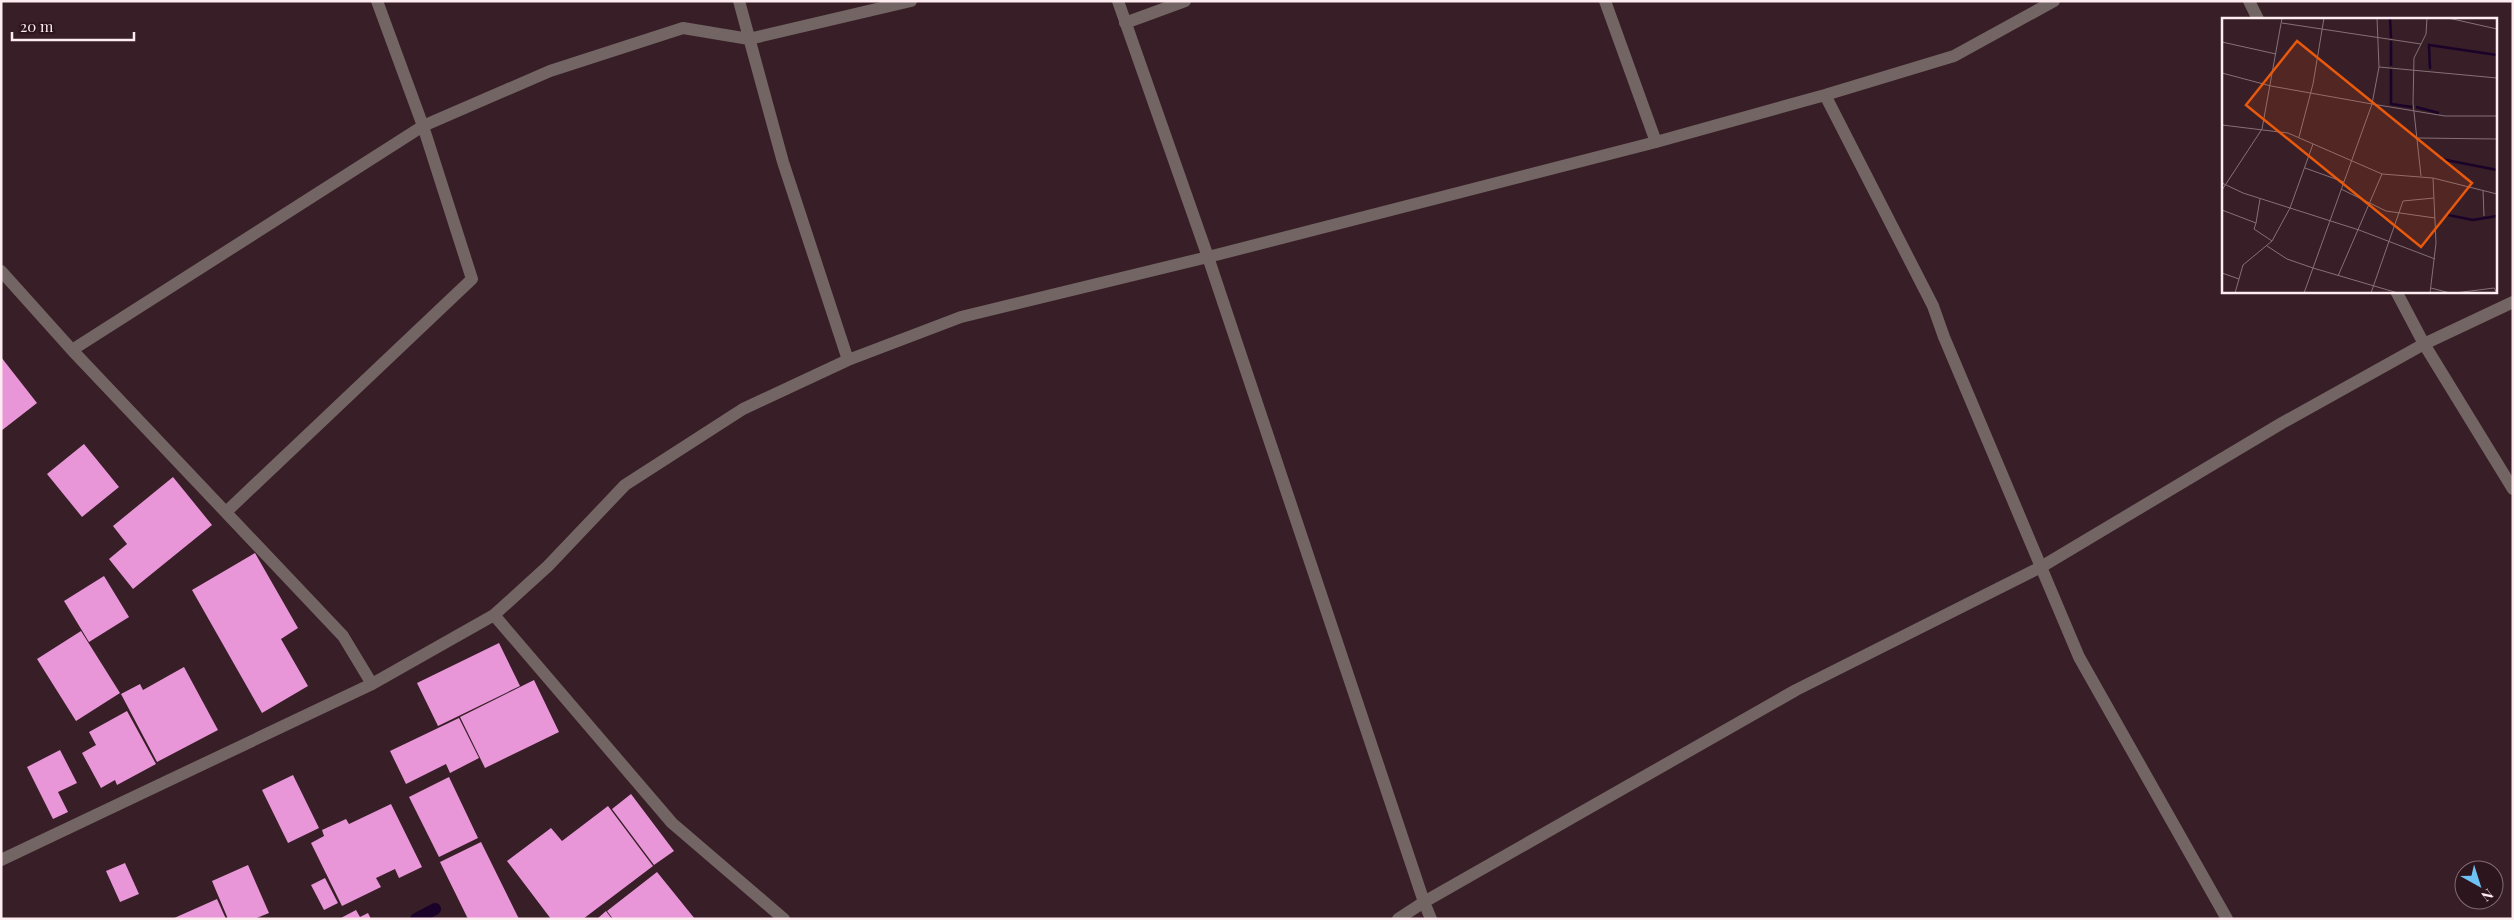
<svg xmlns="http://www.w3.org/2000/svg" width="2514" height="920" viewBox="0 0 2514 920" font-family="'Playfair Display',serif">
<rect width="100%" height="100%" fill="#371e27"/>
<g fill="none" stroke-linecap="round" stroke-linejoin="round">
<!-- stream -->
<path stroke="#1a0228" stroke-width="12" d="M 416,919 L 435,909"/>
</g>
<!-- building -->
<path fill="#e996d9" d="M 1,357 L 37,403 L 1,431 Z
M 84,444 L 119,487 L 82,517 L 47,474 Z
M 173,477 L 212,525 L 133,589 L 109,559 L 127,544 L 113,526 Z
M 255,553 L 298,628 L 281,639 L 308,686 L 262,713 L 192,590 Z
M 104,576 L 129,617 L 89,642 L 64,601 Z
M 81,631 L 120,693 L 76,721 L 37,659 Z
M 499,643 L 520,686 L 438,726 L 417,683 Z
M 184,667 L 218,730 L 157,762 L 121,694 L 140,684 L 143,690 Z
M 534,680 L 559,732 L 485,768 L 460,717 Z
M 127,711 L 156,764 L 117,785 L 115,780 L 101,788 L 82,753 L 96,745 L 89,732 Z
M 459,718 L 479,758 L 450,773 L 446,764 L 406,784 L 390,751 Z
M 60,750 L 77,783 L 58,792 L 68,812 L 53,819 L 27,767 Z
M 293,775 L 319,828 L 288,843 L 262,790 Z
M 449,777 L 478,838 L 439,857 L 409,797 Z
M 631,794 L 674,851 L 654,865 L 612,809 Z
M 391,804 L 422,867 L 399,878 L 395,869 L 376,878 L 381,887 L 342,906 L 311,843 L 324,836 L 322,830 L 346,819 L 349,824 Z
M 608,806 L 653,866 L 583,919 L 551,919 L 507,861 L 551,828 L 562,841 Z
M 481,842 L 519,919 L 468,919 L 440,862 Z
M 125,863 L 139,894 L 120,902 L 106,871 Z
M 248,865 L 269,913 L 254,919 L 228,919 L 212,881 Z
M 657,872 L 695,919 L 613,919 L 607,911 Z
M 325,878 L 338,903 L 324,910 L 311,885 Z
M 217,899 L 226,919 L 172,919 Z
M 356,910 L 360,917 L 368,913 L 371,919 L 339,919 Z
M 606,911 L 612,919 L 597,919 Z"/>
<g fill="none" stroke-linecap="round" stroke-linejoin="round">
<!-- street -->
<path stroke="#736564" stroke-width="12" d="M 739,1 L 783,162 L 848,360
M 1118,1 L 1208,257 L 1424,902 L 1398,919
M 1605,1 L 1656,142
M 2249,1 L 2258,19
M 1125,23 L 1185,1
M 1825,95 L 1933,306 L 1944,337 L 2079,657 L 2227,919
M 1,271 L 72,350 L 343,636 L 372,684
M 2396,291 L 2424,344 L 2513,489
M 72,350 L 423,126 L 550,71 L 683,28 L 749,39 L 911,1
M 226,512 L 472,279 L 423,126 L 377,1
M 494,615 L 672,823 L 784,919
M 1,860 L 372,684 L 494,615 L 548,566 L 625,485 L 743,409 L 848,360 L 961,317 L 1208,257 L 1656,142 L 1825,95 L 1954,56 L 2054,1
M 1431,919 L 1424,902 L 1796,690 L 2041,567 L 2282,423 L 2424,344 L 2513,302"/>
</g>
<!-- overview -->
<g transform="translate(2222 18)">
<rect width="275" height="275" fill="#371e27"/>
<path fill="none" stroke="#1a0228" stroke-width="2.5" d="M 168,0 L 169,20M 169,23 L 169,48M 169,51 L 169,86 L 190,89M 208,51 L 207,27 L 275,37M 194,89 L 217,95M 219,141 L 275,152M 226,197 L 251,202 L 275,198"/>
<path fill="none" stroke="#877078" stroke-width="1" d="M 226,0 L 275,11M 60,5 L 199,26M 0,24 L 54,36M 157,49 L 275,60M 0,55 L 49,68 L 150,86 L 157,49 L 155,0M 0,107 L 66,115 L 160,156 L 211,160 L 275,176M 77,119 L 91,66 L 102,0M 196,120 L 275,121M 83,150 L 122,164M 199,158 L 191,85 L 192,40 L 204,16 L 205,0M 0,165 L 21,175 L 137,212 L 213,241M 119,171 L 164,193 L 213,200M 0,172 L 40,111 L 60,0M 261,172 L 262,198M 0,192 L 34,205 L 32,211 L 50,223M 34,205 L 38,181M 45,228 L 65,241 L 91,250 L 176,275M 0,255 L 17,261M 116,258 L 160,156M 209,270 L 228,275M 13,275 L 21,247 L 50,223 L 68,190 L 91,126M 82,275 L 150,86 L 223,98 L 275,98M 149,275 L 181,183 L 212,180M 208,275 L 214,225 L 211,160M 233,275 L 272,270 L 275,275"/>
<path fill="#e8590c" fill-opacity="0.15" stroke="#e8590c" stroke-width="2.5" d="M 75,23 L 250,165 L 199,229 L 24,87 Z"/>
<rect width="275" height="275" fill="none" stroke="#feecf1" stroke-width="2.5"/>
</g>
<!-- border -->
<rect width="2514" height="920" fill="none" stroke="#feecf1" stroke-width="5"/>
<!-- north arrow -->
<g transform="translate(2479 885) rotate(141)"><circle r="24" fill="#2d151d" stroke="#816b72"/>
<path d="M0-4L9 19L0 12L-9 19Z" fill="#6ec2f3"/>
<text y="-8" font-size="14" font-weight="bold" text-anchor="middle" fill="#feecf1">N</text>
</g>
<!-- scale -->
<path d="M12 32v8h122v-8" fill="none" stroke="#feecf1" stroke-width="2.5"/>
<text x="20" y="32" font-size="15" fill="#feecf1" stroke="#2d151d" stroke-width="4" paint-order="stroke">20 m</text>
</svg>
